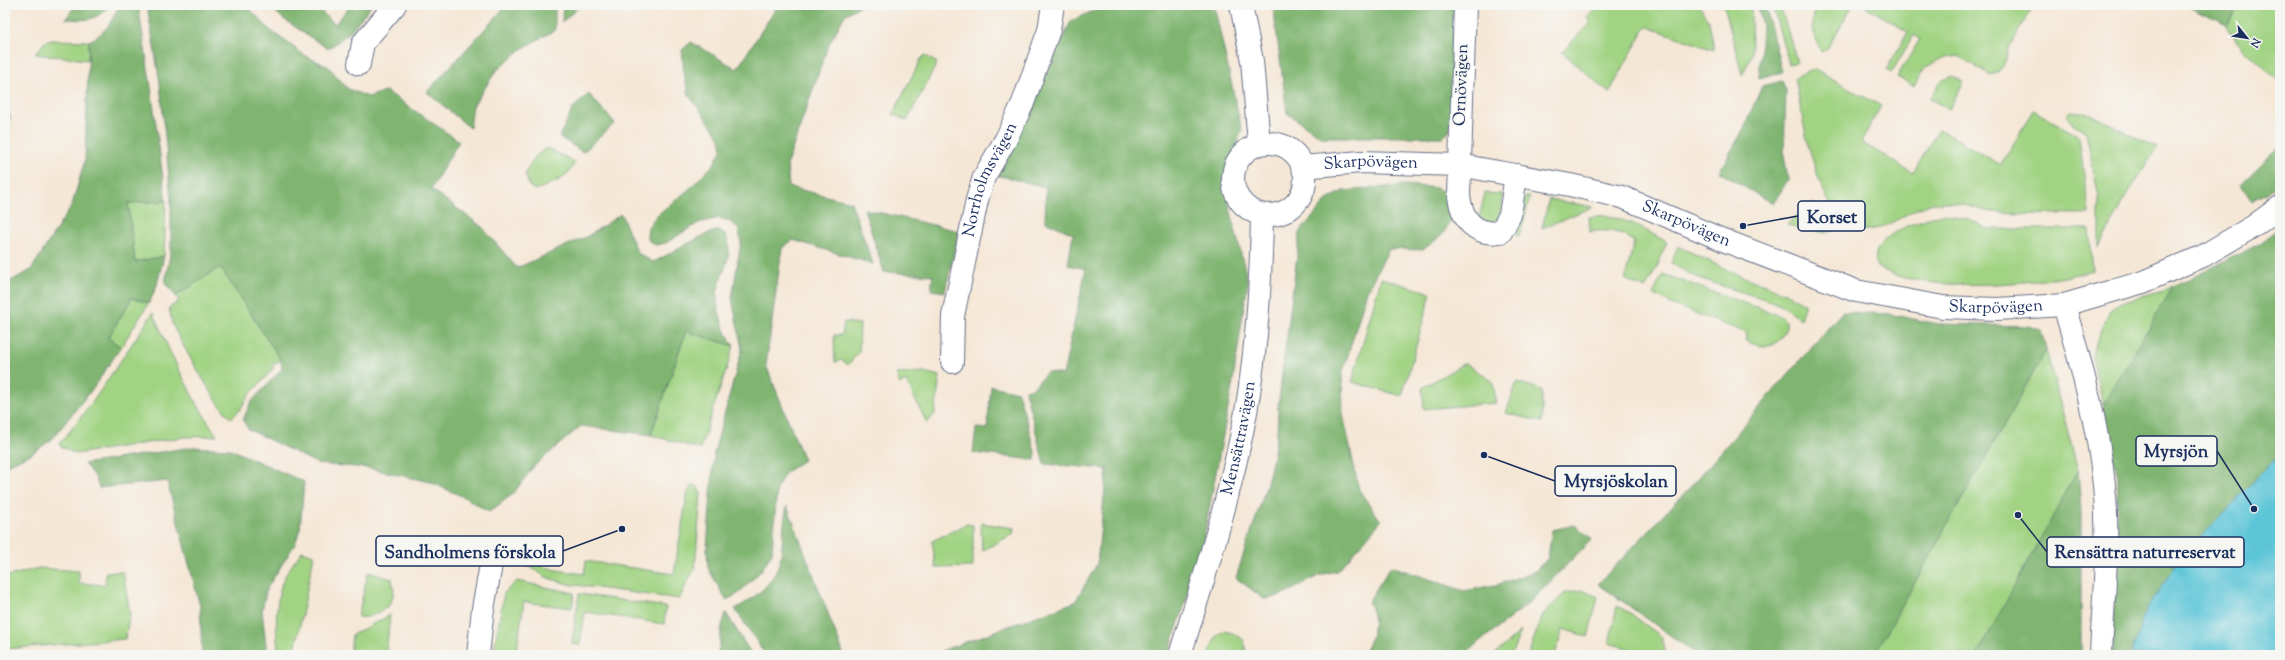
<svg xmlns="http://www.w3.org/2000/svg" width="2285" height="660" viewBox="0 0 2285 660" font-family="'Sorts Mill Goudy',serif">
<rect width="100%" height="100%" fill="#f6f6f2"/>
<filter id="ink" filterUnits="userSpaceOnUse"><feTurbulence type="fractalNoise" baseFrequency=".025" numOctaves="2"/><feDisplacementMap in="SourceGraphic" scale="8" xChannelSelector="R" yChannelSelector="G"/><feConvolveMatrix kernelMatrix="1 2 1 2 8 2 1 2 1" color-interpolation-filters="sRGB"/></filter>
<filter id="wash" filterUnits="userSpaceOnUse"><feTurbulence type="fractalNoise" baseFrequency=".012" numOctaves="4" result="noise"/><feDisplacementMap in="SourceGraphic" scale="16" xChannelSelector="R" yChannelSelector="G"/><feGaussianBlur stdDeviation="0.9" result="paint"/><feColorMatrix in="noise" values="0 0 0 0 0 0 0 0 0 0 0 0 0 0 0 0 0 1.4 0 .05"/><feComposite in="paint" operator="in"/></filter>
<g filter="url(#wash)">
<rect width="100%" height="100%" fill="#f5e7d5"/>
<!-- green -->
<path fill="#a1d383" stroke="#5e8170" d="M 1599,5 L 1697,5 C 1710,13 1712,36 1714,50 L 1648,27 L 1644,30 L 1609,93 L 1562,52 L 1591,22 L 1587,17 Z
M 1724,5 L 1751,5 L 1752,55 L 1742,75 Z
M 1772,5 L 1780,5 L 1797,62 L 1789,64 Z
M 1817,5 L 1853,5 L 1827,49 L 1821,52 C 1815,34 1807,23 1817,5 Z
M 1863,5 L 2034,5 L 2007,51 C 2007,62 2001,74 1989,75 L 1959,56 L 1940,59 L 1925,68 L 1914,86 L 1897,77 L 1920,39 L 1914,35 L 1891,73 L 1886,70 L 1908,32 Z
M 2238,5 L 2280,5 L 2280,79 L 2278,81 L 2238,43 L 2227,26 Z
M 52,40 L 89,41 L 88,60 L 35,54 L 45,42 Z
M 925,55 L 937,63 L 907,121 L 893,114 L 921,59 Z
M 1815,69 L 1881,106 L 1861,142 L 1913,173 L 1939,129 L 2001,165 L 2033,110 L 2079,136 L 2089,214 C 2057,213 2024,216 1992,212 C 1975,210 1960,201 1942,202 C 1913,204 1895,227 1869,230 C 1818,235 1802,114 1795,78 Z
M 1952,76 L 1964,82 L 1949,109 L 1930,99 L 1941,81 Z
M 2070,111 L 2088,113 L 2157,148 L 2123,201 L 2099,248 L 2099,198 L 2086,132 L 2071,122 L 2066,115 Z
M 5,112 L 10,115 L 8,147 L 5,151 Z
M 547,148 L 575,162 C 568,179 553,183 536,190 L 530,187 L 525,175 C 530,162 535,155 547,148 Z
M 1485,193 L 1502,194 L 1503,203 L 1497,221 C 1490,224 1485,222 1479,218 Z
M 1525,197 L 1530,197 L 1520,235 L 1516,236 Z
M 1549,199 L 1593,207 L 1542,228 Z
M 166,201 L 164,256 L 135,262 L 128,203 Z
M 1812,203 L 1821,218 L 1833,231 L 1825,233 L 1787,225 L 1795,216 Z
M 1943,214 L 1969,219 L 1988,229 L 2089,229 L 2093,270 C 2079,273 2065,278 2051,279 C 2006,285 1914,292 1876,266 C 1876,262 1875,256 1876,253 C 1883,231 1923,219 1943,214 Z
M 1605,215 L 1632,223 L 1667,242 L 1656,269 L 1645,289 L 1625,279 L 1634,242 C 1623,231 1605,229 1590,232 L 1589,217 Z
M 1678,246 L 1734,273 L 1783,292 L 1805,304 L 1800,319 C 1794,315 1787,308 1780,305 C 1744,290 1703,285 1671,263 Z
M 220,267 L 281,360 L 273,365 L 273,369 L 250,394 L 239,411 L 231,418 C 220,411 177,337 172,323 C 171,318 170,313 169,308 L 179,301 L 176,296 Z
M 1663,274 L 1781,316 L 1786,321 C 1787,327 1785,330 1782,336 C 1773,351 1760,346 1746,342 L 1747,333 L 1673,305 L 1653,294 Z
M 1381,278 L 1431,293 L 1402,396 L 1352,382 Z
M 2173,287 L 2103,405 L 2092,356 L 2095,343 L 2109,312 L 2121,302 Z
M 132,298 L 149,303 L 121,347 L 108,338 Z
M 153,313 L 172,356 L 194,399 L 217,436 L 185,437 L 75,454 L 59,445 L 92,403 Z
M 844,322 L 860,324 L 859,352 L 848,365 L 842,360 L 835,362 L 834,335 L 842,335 Z
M 686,331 L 734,346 L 700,449 L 651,435 Z
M 2046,350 L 2078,470 L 2074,477 L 2072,655 L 1874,655 Z
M 1465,363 L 1492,381 L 1497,403 L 1424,409 L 1422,388 Z
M 924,372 L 940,376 L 935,414 L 927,423 L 906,381 L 900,384 L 896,374 Z
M 1517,382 L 1542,390 L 1542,422 L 1506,413 Z
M 691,485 L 697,486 L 701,494 L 695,568 L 679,599 L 568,584 L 548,578 L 517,559 L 556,570 L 584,574 L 586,561 L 674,574 L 687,495 Z
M 981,523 L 1014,528 L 1013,534 L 982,551 Z
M 967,524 L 973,525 L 973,567 L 936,568 L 932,541 Z
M 302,551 L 314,555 L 294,655 L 279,655 C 275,634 275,604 282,583 C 286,572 295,561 302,551 Z
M 39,568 L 79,571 L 79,583 L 105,585 L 106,572 L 123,572 L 130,614 L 125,639 L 5,649 L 5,577 Z
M 368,572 L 392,579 L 394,591 L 391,604 C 380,611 372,619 358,617 Z
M 517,581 L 574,593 L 572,608 L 524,602 L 516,655 L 493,655 L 504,593 Z
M 1582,590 L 1598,597 L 1588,637 L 1563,629 L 1555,655 L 1528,655 L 1543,614 L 1565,593 Z
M 579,594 L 666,607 L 664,624 L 585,612 L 580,645 L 572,644 Z
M 1617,606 L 1630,613 L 1662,637 L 1666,655 L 1651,655 L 1609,643 Z
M 390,615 L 386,655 L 350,655 L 352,635 Z
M 1224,631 C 1239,634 1249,639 1244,655 L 1208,655 L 1216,636 Z
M 1521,631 L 1511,655 L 1494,655 Z"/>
<!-- forest -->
<path fill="#80b571" stroke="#4e7268" d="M 75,5 L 109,5 C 96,22 86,20 66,19 Z
M 119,5 L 138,5 L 151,87 L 166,201 L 128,203 L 135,262 L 164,256 L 157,285 L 149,303 L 132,298 L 108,338 L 121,347 L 94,387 L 51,440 L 31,454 L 5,466 L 5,284 L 31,270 L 72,205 L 85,160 L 89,41 C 106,33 112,22 119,5 Z
M 147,5 L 246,5 L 270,30 L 304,55 L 329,67 L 348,89 L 368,97 L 386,91 L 459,141 L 431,189 L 482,227 L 517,268 L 588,236 L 621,214 L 638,253 L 653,262 C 666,257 708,230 718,231 C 720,232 724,234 726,236 C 735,257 719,274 717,296 C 716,310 726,335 734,346 L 686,331 L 651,435 L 581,426 L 534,466 L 513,494 L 489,512 L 466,498 L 430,482 L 368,468 L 318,464 L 248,429 L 243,420 L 251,402 L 282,369 L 281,360 L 220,267 L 176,296 L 165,283 L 171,249 L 171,199 L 160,83 Z
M 269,5 L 314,5 L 335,24 L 351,5 L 372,5 L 349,33 L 328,49 L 282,18 Z
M 507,5 L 555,5 L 555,30 L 523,48 L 496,71 L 473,106 L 470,128 L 427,92 Z
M 563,5 L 581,5 L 562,22 Z
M 778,5 L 861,5 L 845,15 L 828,46 L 787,164 L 789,187 L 851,202 L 873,264 L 793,240 L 782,248 L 766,365 L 804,460 L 785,473 L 777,488 L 772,553 L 761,571 L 738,594 L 726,600 L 708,568 L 707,549 L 714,453 L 742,349 L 732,298 L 741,241 L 738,228 L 729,221 L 719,218 L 698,223 L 666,243 L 656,245 L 649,241 L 647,236 L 648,228 L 656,216 L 687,191 L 714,164 L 722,149 L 720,138 L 689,95 L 684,74 L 682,50 L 691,42 L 737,69 Z
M 1101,5 L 1214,5 L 1242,131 L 1227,165 L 1229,204 L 1248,282 L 1232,387 L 1200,558 L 1168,655 L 930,655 L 1075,602 L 1097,564 L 1107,469 L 1044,464 L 1025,390 L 1033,388 L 1047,372 L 1063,375 L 1086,269 L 1068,265 L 1073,234 L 1045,221 L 1046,187 L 996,175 L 1039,90 L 1071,21 L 1100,8 Z
M 1273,5 L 1454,5 L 1450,131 L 1443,137 L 1322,137 L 1287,113 Z
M 1758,5 L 1765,5 L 1782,72 L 1759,78 L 1762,26 Z
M 2188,5 L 2238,5 L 2227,26 Z
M 1782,81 L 1786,90 L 1784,154 L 1788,180 L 1773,204 L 1719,172 L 1742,132 L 1762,86 Z
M 589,94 L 615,123 L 583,152 L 559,137 L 573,108 Z
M 2280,146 L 2280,184 L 2252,202 L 2241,184 Z
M 1406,185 L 1437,188 L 1451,196 L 1454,216 L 1442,235 L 1423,250 L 1389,249 L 1367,291 L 1342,375 L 1343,414 L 1359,490 L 1381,521 L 1338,571 C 1310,573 1292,597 1264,599 L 1236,578 C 1253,521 1279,467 1278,407 L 1300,232 L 1327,200 L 1343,191 Z
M 864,209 L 959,231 L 945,292 L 931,290 L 933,275 L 884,272 Z
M 2280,228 L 2280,454 L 2147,608 L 2131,655 L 2112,655 L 2118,478 L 2103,405 L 2173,287 L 2259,244 Z
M 1842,312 L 1889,314 L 1938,324 L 2029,326 L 2041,330 L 2046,350 L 1874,655 L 1698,655 L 1598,584 L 1694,483 Z
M 991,386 L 1018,392 L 1036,455 L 1035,460 L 973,453 L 976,428 L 987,429 Z
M 193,447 L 230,449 L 304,482 L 300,529 L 295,544 L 267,588 L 262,610 L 267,655 L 202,655 L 200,606 L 167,481 L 99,488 L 95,477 L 84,464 Z
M 2078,470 L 2081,510 L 2081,655 L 1977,655 Z
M 787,506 L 844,655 L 766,655 L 735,609 C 756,597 777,582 781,556 C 783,539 783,523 787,506 Z
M 1575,525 L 1592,539 L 1528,604 L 1463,655 L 1363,655 C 1372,636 1379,622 1368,602 L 1391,566 L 1464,591 L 1500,584 L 1535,571 L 1548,558 L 1552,530 Z
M 726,613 L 752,655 L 718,655 L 722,625 Z"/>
<!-- water -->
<path fill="#5bc5d7" stroke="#3b7a9a" d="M 2280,454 L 2280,655 L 2131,655 L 2147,608 L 2180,559 Z"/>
</g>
<g filter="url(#ink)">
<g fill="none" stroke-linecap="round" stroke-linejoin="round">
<defs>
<g id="minor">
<path d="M 1241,5 L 1252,61 L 1259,143"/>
<path d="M 1465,5 L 1459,196 C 1462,220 1475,236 1501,232 L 1510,215 L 1516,175"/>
<path d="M 359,64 L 363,43 L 395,5"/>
<circle cx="1269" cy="179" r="36"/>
<path id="s1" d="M 1302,167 L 1361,162 L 1459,165 L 1570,185 L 1622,197 L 1723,240 L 1856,291 L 1943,307 L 1997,309 L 2064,305 L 2143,282 L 2203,256 L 2254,226 L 2280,207"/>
<path d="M 2064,305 C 2081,364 2098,424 2104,485 C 2110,541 2103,599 2101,655"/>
<path id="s2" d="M 952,362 L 953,316 L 977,200 L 984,177 L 1006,139 L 1023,103 L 1049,30 L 1053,5"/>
<path d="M 478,655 L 483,609 L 494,548"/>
<path id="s3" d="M 1180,655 C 1205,575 1231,494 1246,412 C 1257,347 1261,282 1262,216"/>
</g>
</defs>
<!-- minor casing -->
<use href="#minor" stroke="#676f88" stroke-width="24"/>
<!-- minor -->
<use href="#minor" stroke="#fff" stroke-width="22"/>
</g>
</g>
<g text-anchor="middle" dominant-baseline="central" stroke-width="3" stroke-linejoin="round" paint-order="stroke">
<!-- street labels -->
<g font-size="17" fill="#1b2f5e" stroke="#f6f6f2">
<text transform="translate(1462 85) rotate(-88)">Ornövägen</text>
<text stroke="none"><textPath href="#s1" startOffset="69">Skarpövägen</textPath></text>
<text stroke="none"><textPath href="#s2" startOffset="188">Norrholmsvägen</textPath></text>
<text stroke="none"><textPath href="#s1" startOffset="393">Skarpövägen</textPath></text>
<text stroke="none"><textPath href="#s1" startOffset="717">Skarpövägen</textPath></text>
<text stroke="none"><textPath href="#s3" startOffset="225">Mensättravägen</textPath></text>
</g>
</g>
<!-- callouts -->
<path fill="none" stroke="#1b2f5e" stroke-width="1.5" d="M1743 226L1798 216M2254 509L2217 451M1484 455L1555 481M622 529L563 551M2018 515L2047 552"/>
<g fill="#1b2f5e" stroke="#f6f6f2" stroke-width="1.5">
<circle cx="1743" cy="226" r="4"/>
<circle cx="2254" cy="509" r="4"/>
<circle cx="1484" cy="455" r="4"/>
<circle cx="622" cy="529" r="4"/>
<circle cx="2018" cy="515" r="4"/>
</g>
<g fill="#f6f6f2" stroke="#1b2f5e" stroke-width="1.5">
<rect x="1798" y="201" width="67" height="30" rx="4"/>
<rect x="2136" y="436" width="81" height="30" rx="4"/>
<rect x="1555" y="466" width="121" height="30" rx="4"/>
<rect x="376" y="536" width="187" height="30" rx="4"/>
<rect x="2047" y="537" width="197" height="30" rx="4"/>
</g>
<g font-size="18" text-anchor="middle" font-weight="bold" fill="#1b2f5e">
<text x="1832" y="223">Korset</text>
<text x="2176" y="457">Myrsjön</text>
<text x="1616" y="487">Myrsjöskolan</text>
<text x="470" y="558">Sandholmens förskola</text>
<text x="2145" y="558">Rensättra naturreservat</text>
</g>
<!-- margin -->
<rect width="2285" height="660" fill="none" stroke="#f6f6f2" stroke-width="20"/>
<!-- north arrow -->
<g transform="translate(2247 38) rotate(120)" stroke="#f6f6f2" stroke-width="3" paint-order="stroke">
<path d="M0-3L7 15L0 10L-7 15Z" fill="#1b2f5e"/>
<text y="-6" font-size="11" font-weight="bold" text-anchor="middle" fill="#1b2f5e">N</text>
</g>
</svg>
